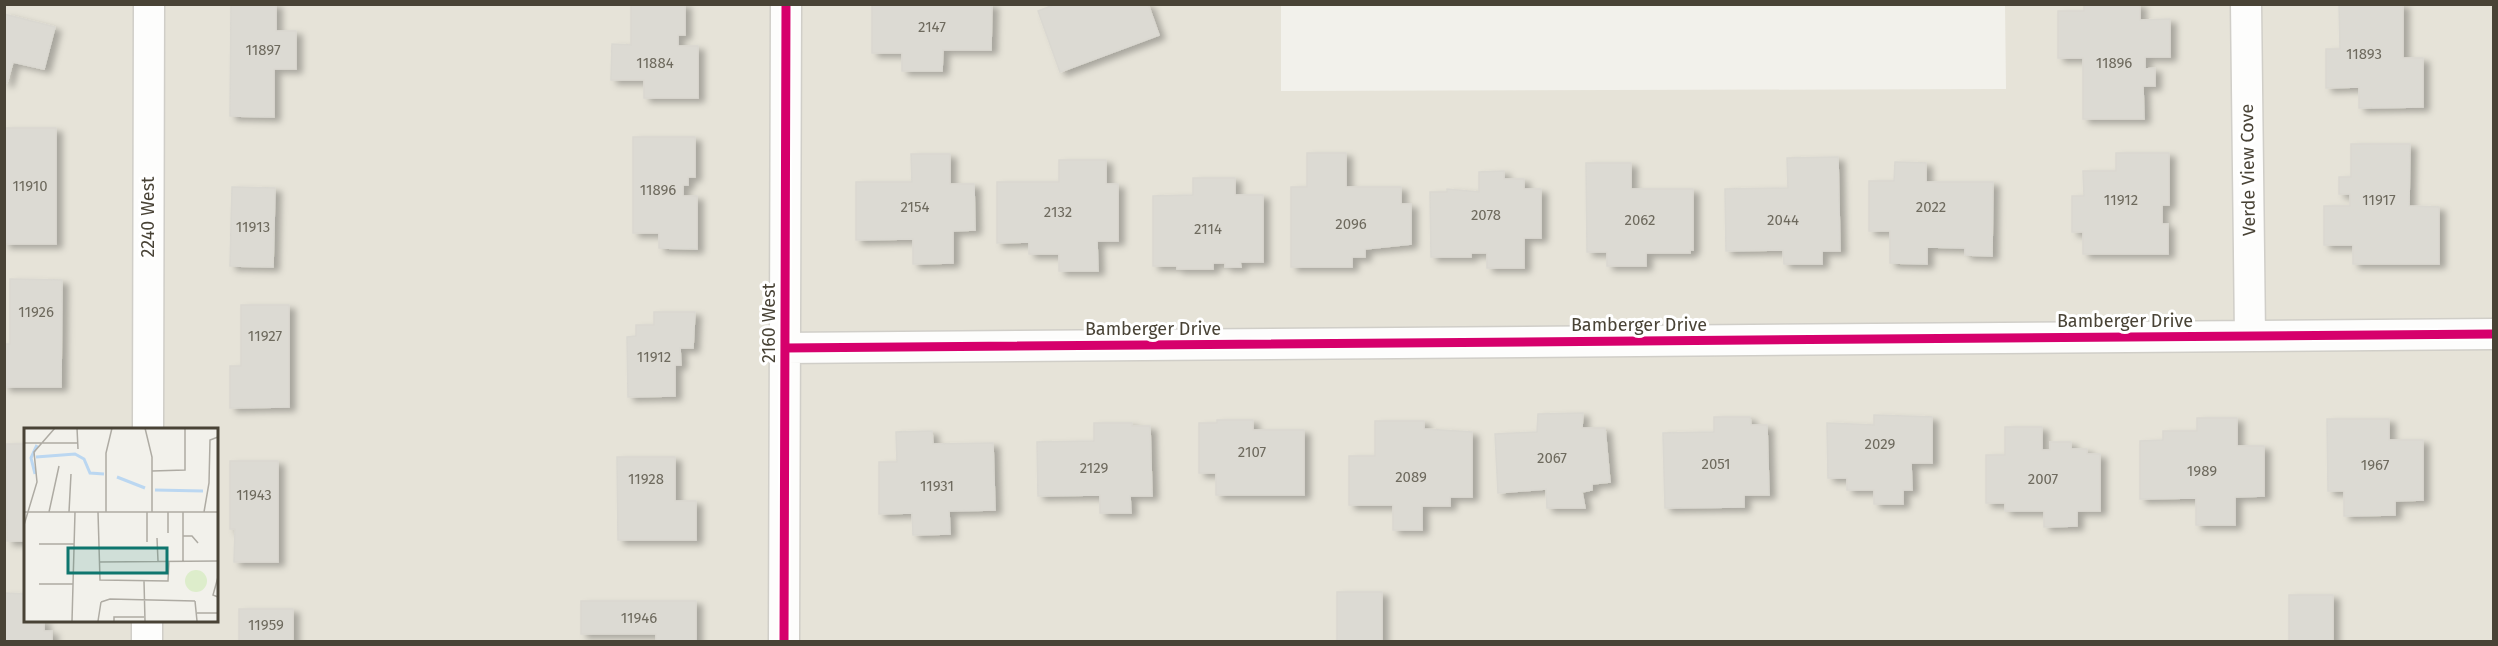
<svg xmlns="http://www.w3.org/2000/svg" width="2498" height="646" viewBox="0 0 2498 646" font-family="'Fira Sans',sans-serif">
<defs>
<filter id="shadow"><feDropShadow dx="6" dy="4" stdDeviation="3" flood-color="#0004"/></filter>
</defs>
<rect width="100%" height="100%" fill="#f2f1eb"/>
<!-- residential -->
<path fill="#e6e3d8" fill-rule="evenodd" d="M 4,5 L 1281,5 L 1281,91 L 2006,89 L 2005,5 L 2493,5 L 2493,641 L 5,641 ZM 26,430 L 216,430 L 216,620 L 26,620 Z"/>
<!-- building -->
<path fill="#dcdad3" stroke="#dad8d1" stroke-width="1.5" filter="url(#shadow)" d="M 231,4 L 276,4 L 276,31 L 296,31 L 296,69 L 274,69 L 274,117 L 230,116 Z
M 631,4 L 685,4 L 685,35 L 678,35 L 678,46 L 698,46 L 698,98 L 644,98 L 644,80 L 611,80 L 612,44 L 631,45 Z
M 872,4 L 992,4 L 991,50 L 943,50 L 942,71 L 902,71 L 902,53 L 872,53 Z
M 1056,4 L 1148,4 L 1159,35 L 1060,72 L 1038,11 Z
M 2084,4 L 2140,4 L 2140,20 L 2170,19 L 2170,57 L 2145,57 L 2145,69 L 2155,68 L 2155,86 L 2143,86 L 2144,119 L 2083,119 L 2083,58 L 2058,58 L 2058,11 L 2084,11 Z
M 2339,4 L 2403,4 L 2403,58 L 2423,58 L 2423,107 L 2359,108 L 2359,87 L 2326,88 L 2326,49 L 2340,49 Z
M 4,14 L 55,27 L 44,69 L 13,62 L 7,83 L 4,82 Z
M 4,128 L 56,128 L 56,244 L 4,244 Z
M 633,137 L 695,137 L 695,177 L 688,177 L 688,185 L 683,185 L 683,196 L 697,196 L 697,249 L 659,248 L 659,233 L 633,233 Z
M 2351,144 L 2410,144 L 2409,206 L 2439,207 L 2439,264 L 2353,264 L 2353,245 L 2324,245 L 2324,206 L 2350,206 L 2350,194 L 2339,194 L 2339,177 L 2351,177 Z
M 1307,153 L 1346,153 L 1346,187 L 1401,187 L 1401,204 L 1411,204 L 1411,244 L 1365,249 L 1365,257 L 1352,257 L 1352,267 L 1291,267 L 1291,187 L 1307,187 Z
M 2116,153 L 2169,153 L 2169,205 L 2162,205 L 2162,224 L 2168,224 L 2168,254 L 2083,254 L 2083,232 L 2072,232 L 2072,196 L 2084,196 L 2083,171 L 2116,171 Z
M 911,154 L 950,154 L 950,184 L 974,184 L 975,230 L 953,231 L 953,263 L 913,264 L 913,239 L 856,240 L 856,182 L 912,182 Z
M 1838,157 L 1840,251 L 1822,251 L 1822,264 L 1784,264 L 1783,250 L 1726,251 L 1725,189 L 1788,188 L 1787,158 Z
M 1059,160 L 1106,160 L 1106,184 L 1118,184 L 1118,241 L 1097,241 L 1098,271 L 1059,271 L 1059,254 L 1029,254 L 1029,242 L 997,243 L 997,182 L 1059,182 Z
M 1895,162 L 1926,163 L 1926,182 L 1993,182 L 1992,256 L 1965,255 L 1965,248 L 1927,247 L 1927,264 L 1890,263 L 1890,231 L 1869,231 L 1869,181 L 1894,181 Z
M 1586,163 L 1631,163 L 1631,189 L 1693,189 L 1693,250 L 1690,250 L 1690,253 L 1646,253 L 1646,266 L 1607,266 L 1607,252 L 1587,252 Z
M 1504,171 L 1504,179 L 1524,179 L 1524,189 L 1541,189 L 1541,238 L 1524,238 L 1524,268 L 1487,268 L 1487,253 L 1471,253 L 1471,257 L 1431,257 L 1430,192 L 1447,192 L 1447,189 L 1479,192 L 1479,172 Z
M 1193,178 L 1235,178 L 1235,195 L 1263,195 L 1263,262 L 1240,262 L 1241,267 L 1225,267 L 1225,263 L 1213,263 L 1213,269 L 1177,269 L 1177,266 L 1153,266 L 1153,196 L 1193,195 Z
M 232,187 L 275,188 L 273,267 L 230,266 Z
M 10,279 L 62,280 L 61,387 L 4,387 L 4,344 L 10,344 Z
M 241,305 L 289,305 L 289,407 L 230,408 L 230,366 L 241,366 Z
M 654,312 L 695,312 L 693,348 L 680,348 L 681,365 L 675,365 L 675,396 L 628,397 L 627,337 L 636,336 L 636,325 L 654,325 Z
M 1583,413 L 1582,428 L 1605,428 L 1610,482 L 1592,484 L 1592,490 L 1582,492 L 1585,508 L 1547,508 L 1546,489 L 1498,493 L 1495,434 L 1537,432 L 1538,414 Z
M 1874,415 L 1932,417 L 1932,463 L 1911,463 L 1912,490 L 1903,490 L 1903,504 L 1874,504 L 1874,490 L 1847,490 L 1847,478 L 1828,478 L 1827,423 L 1874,425 Z
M 1714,417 L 1750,417 L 1751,425 L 1767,425 L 1769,495 L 1744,495 L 1744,507 L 1665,508 L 1663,433 L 1714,432 Z
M 2197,418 L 2237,418 L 2237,446 L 2264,446 L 2264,496 L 2235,497 L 2235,525 L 2196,525 L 2196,498 L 2140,499 L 2140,441 L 2163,440 L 2163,431 L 2197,431 Z
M 2327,419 L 2389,419 L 2389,440 L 2423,440 L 2423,500 L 2395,501 L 2395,515 L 2344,516 L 2344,491 L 2328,491 Z
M 1217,420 L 1253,420 L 1253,430 L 1304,430 L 1304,495 L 1216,495 L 1216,473 L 1199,473 L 1199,423 L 1217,423 Z
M 1375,421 L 1424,421 L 1424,429 L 1472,432 L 1472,497 L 1450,497 L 1450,506 L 1422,506 L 1422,530 L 1393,530 L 1393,505 L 1349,505 L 1349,456 L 1375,456 Z
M 1094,423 L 1132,423 L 1132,426 L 1150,426 L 1152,496 L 1130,496 L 1131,513 L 1100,513 L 1100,495 L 1038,496 L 1037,442 L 1094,441 Z
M 2005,427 L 2042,427 L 2042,450 L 2050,450 L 2050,442 L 2071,442 L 2071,449 L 2087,449 L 2087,454 L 2100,454 L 2100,511 L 2077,511 L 2077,526 L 2044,527 L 2044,511 L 2005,511 L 2005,503 L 1986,503 L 1986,455 L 2005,455 Z
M 932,431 L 933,444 L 993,443 L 995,510 L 949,511 L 950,534 L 913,535 L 912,513 L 879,514 L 879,462 L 897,462 L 896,432 Z
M 6,444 L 26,444 L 26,541 L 7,541 Z
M 617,457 L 675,457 L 675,501 L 696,501 L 696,540 L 618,540 Z
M 230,461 L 278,461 L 278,562 L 234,562 L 235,529 L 230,529 Z
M 1337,592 L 1382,592 L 1382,642 L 1337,642 Z
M 4,593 L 26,594 L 26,620 L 44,620 L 44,631 L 52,631 L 52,642 L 4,642 Z
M 2289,595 L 2333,595 L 2333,642 L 2289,642 Z
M 581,601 L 696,601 L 696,642 L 656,642 L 656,634 L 581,634 Z
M 239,609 L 293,609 L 293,642 L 239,642 Z"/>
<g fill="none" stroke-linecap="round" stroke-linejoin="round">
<defs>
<path id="minor" d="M 2246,4 L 2250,336
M 785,348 L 2494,334
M 148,430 L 149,4
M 147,620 L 147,642
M 784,642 L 786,4"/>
</defs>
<!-- minor casing -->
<use href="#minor" stroke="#d0cec8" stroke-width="33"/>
<!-- minor -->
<use href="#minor" stroke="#fdfdfc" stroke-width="30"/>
<defs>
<path id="cycleway" d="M 785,348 L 2494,334
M 784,642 L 786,4"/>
</defs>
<!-- cycleway casing -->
<use href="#cycleway" stroke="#fff" stroke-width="13"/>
<!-- cycleway -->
<use href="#cycleway" stroke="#d6006c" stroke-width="9"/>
</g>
<g text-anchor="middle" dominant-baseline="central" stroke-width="6" stroke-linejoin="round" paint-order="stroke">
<!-- number labels -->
<g font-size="15" fill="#6e6a5e">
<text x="932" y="27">2147</text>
<text x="263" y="50">11897</text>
<text x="2364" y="54">11893</text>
<text x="655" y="63">11884</text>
<text x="2114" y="63">11896</text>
<text x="30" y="186">11910</text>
<text x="658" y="190">11896</text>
<text x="2121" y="200">11912</text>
<text x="2379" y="200">11917</text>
<text x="915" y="207">2154</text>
<text x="1931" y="207">2022</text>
<text x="1058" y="212">2132</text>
<text x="1486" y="215">2078</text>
<text x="1640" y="220">2062</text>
<text x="1783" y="220">2044</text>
<text x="1351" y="224">2096</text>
<text x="253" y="227">11913</text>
<text x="1208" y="229">2114</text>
<text x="36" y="312">11926</text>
<text x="265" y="336">11927</text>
<text x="654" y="357">11912</text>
<text x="1880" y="444">2029</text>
<text x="1252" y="452">2107</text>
<text x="1552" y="458">2067</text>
<text x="1716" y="464">2051</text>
<text x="2375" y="465">1967</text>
<text x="1094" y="468">2129</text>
<text x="2202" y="471">1989</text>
<text x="1411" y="477">2089</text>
<text x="646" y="479">11928</text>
<text x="2043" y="479">2007</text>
<text x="937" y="486">11931</text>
<text x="254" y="495">11943</text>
<text x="639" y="618">11946</text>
<text x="266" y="625">11959</text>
</g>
<!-- street labels -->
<g font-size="18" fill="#494336" stroke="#fff">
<text transform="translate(2248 170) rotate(-91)">Verde View Cove</text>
<text transform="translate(148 217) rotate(-90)">2240 West</text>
<text x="2125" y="321">Bamberger Drive</text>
<text transform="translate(769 323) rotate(-90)">2160 West</text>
<text x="1639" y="325">Bamberger Drive</text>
<text x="1153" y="329">Bamberger Drive</text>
</g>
</g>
<!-- overview -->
<g transform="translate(24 428)">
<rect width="194" height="194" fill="#f2f1eb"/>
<path d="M161 153a11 11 0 1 1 22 0a11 11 0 1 1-22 0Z" fill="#ddedcb"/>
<path fill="none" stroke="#bbd7f1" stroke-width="3" d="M 12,29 L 51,26 L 60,31 L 66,45 L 80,46M 11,46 L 7,30 L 13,17M 93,49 L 121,60M 131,62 L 179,63"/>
<path fill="none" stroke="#aeaba3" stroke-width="1.5" d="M 53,0 L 54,21M 121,0 L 128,29 L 128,84M 0,15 L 53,15M 128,43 L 161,42 L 161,0M 0,84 L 194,84M 25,84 L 35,38M 45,84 L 47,46M 74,84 L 76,152 L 144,153 L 145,133M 82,84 L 82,25 L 88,0M 144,84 L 144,105M 159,84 L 159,133M 180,84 L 185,55 L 186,12 L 194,9M 0,97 L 13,54 L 10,24 L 31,0M 0,104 L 0,147M 159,108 L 168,108 L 174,115M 133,110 L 134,133M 123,114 L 123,84M 15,116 L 50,116M 75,134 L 194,133M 194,149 L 189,167 L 194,169M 120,153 L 121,193M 15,156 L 49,156M 171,173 L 173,193M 77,174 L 86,171 L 171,173M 173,185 L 194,185M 48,193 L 51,84M 74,193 L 77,174M 90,193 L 90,189 L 120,189"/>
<path fill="#0f766e" fill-opacity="0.15" stroke="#0f766e" stroke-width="3" d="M 44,120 L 143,120 L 143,145 L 44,145 Z"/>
<rect width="194" height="194" fill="none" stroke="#494336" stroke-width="3"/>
</g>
<!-- border -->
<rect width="2498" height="646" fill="none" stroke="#494336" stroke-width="12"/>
</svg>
